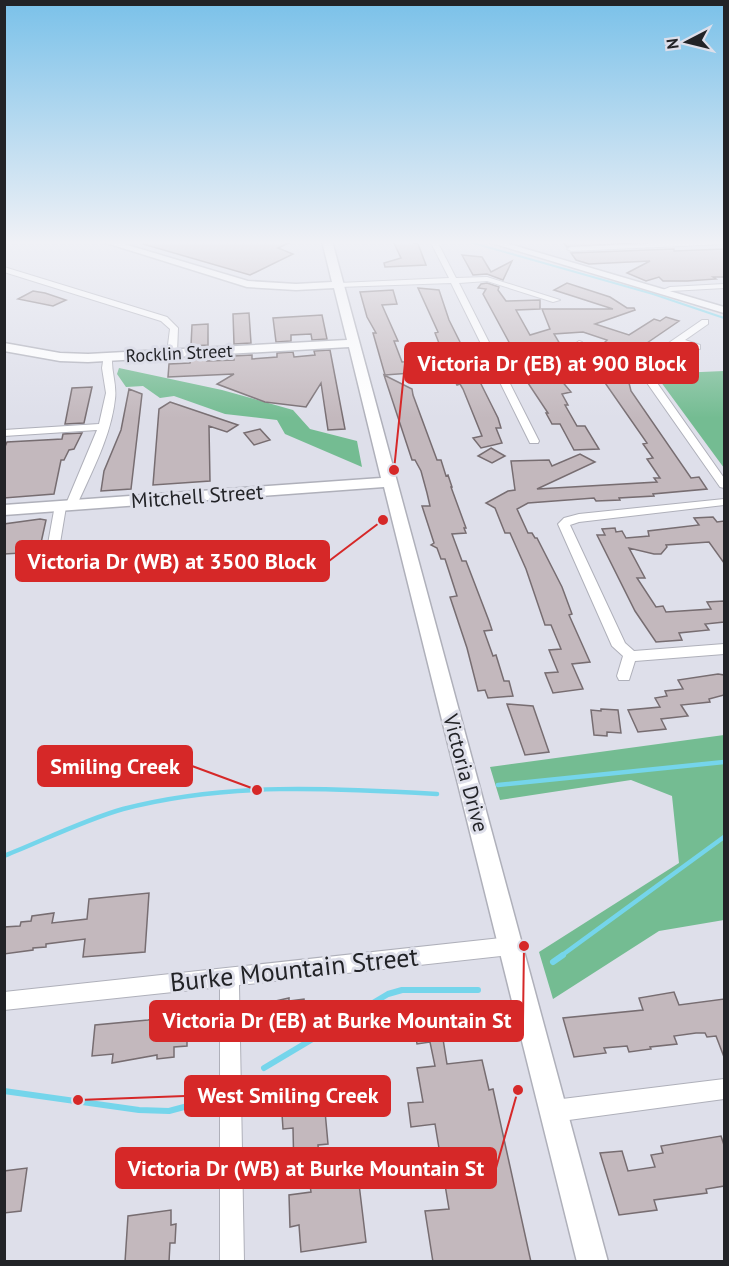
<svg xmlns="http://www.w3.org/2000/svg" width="729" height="1266" viewBox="0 0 729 1266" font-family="'PT Sans',sans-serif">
<rect width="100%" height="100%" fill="#dedfea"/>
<!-- forest -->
<path fill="#74bc92" d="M 119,368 L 222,390 L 293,410 L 310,429 L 357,441 L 362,467 L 285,434 L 277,420 L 225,414 L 174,396 L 160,398 L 143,386 L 126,387 L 117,374 Z
M 724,371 L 724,468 L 655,374 Z
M 724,735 L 724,920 L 659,931 L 553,999 L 539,952 L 679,863 L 672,796 L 631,780 L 500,800 L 490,767 Z"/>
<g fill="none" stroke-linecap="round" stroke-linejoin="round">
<!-- stream-far2 -->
<path stroke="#75d5eb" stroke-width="2" d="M 466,241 L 653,294 L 724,318"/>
<!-- stream-far1 -->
<path stroke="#75d5eb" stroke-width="4.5" d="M 498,785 L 724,762
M 4,856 C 42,841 84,820 123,809 C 225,782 333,788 437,794
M 561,956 L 724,837"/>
<!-- stream -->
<path stroke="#75d5eb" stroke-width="6" d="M 553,962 L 563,955
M 264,1068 L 388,994 L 402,990 L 478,990
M 4,1091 L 139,1110 L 169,1111 L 199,1103"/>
</g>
<!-- building -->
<path fill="#c3b8bd" stroke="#776d71" stroke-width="1.5" d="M 144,241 L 293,241 L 278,248 L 293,254 L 250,275 L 143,244 Z
M 393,241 L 406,241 L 418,244 L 426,265 L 385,267 L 384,263 L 401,258 Z
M 562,241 L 674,241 L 567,247 Z
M 674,249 L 674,251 L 724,249 L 724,277 L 713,277 L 716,279 L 687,281 L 663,281 L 659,277 L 646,281 L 627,273 L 650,261 L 589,264 L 576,260 L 571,253 Z
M 462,255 L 482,257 L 491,272 L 512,261 L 503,280 L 487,274 L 473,275 Z
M 487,283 L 499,287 L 498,290 L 506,301 L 540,300 L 540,309 L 516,310 L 530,335 L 550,329 L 542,309 L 613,309 L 554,290 L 567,283 L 610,297 L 627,308 L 634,308 L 635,310 L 595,324 L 629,335 L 654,319 L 660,321 L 666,317 L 679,321 L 647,343 L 641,351 L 604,343 L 607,340 L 583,332 L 554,334 L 566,354 L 517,357 L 483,294 L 486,289 L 478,288 L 481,284 Z
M 418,288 L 439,290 L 449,320 L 498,418 L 501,428 L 496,428 L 502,443 L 481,448 L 473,438 L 482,436 L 463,389 L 460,384 L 457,385 L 452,376 L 435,333 L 438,332 Z
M 393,290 L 397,304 L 382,305 L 398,341 L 394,341 L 402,362 L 419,361 L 424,372 L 385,375 L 373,333 L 376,333 L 367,317 L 360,292 Z
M 33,291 L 45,293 L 66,300 L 53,306 L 18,299 Z
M 249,313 L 251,343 L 234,344 L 233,314 Z
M 322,315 L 327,339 L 312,340 L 311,334 L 291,335 L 291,341 L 276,342 L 273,318 Z
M 208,324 L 208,345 L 191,346 L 192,325 Z
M 330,350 L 345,429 L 328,430 L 321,383 L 306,407 L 265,402 L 217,384 L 234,374 L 168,377 L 169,364 L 190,363 L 191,358 L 207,357 L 207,361 L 234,360 L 234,356 L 252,355 L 252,359 L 277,357 L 277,353 L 293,352 L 294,357 L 315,355 L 314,351 Z
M 573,364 L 575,368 L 625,365 L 633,374 L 627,375 L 631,391 L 691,478 L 699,477 L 707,489 L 653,494 L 654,496 L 619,498 L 620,500 L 596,501 L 594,498 L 528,503 L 517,509 L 528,533 L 532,533 L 535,538 L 537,538 L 562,587 L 572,614 L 569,615 L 590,662 L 572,664 L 583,689 L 553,693 L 545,673 L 558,672 L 549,650 L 561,649 L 551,625 L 545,625 L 526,569 L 510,533 L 505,533 L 495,508 L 486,503 L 508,491 L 515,490 L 511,461 L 549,460 L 552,466 L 580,454 L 595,462 L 537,489 L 657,482 L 654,478 L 660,478 L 647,459 L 653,458 L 643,444 L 647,443 L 601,377 L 560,379 L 571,392 L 562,394 L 568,405 L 565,405 L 577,426 L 585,426 L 599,449 L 574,450 L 560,424 L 552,424 L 546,413 L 548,413 L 520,371 L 524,371 L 522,367 Z
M 384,375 L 412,389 L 413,395 L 437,460 L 441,460 L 446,476 L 448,475 L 452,487 L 451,487 L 466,528 L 464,528 L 466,533 L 452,534 L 462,561 L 466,561 L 489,621 L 492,630 L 484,631 L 493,656 L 496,655 L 504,681 L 509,681 L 513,696 L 488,698 L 485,690 L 478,691 L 467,648 L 450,597 L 457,596 L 445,559 L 441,559 L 437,548 L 431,545 L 434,543 L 422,506 L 430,506 L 427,493 L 421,471 L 415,460 L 412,460 Z
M 92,387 L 84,423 L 65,424 L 72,388 Z
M 129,389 L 142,394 L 131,489 L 101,491 L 104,471 L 121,430 Z
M 170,402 L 238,425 L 227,432 L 209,426 L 210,481 L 153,485 L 159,409 Z
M 260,429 L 270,440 L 254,445 L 244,433 Z
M 82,433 L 74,449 L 69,450 L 64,460 L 61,460 L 54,494 L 4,498 L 4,449 L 7,442 L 62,439 L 63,434 Z
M 491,448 L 505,456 L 492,463 L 478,456 Z
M 713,517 L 717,522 L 724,521 L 724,563 L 709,542 L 666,545 L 667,547 L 661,554 L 654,554 L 629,548 L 645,578 L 637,578 L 656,607 L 663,606 L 666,612 L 711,609 L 707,602 L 724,601 L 724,622 L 705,624 L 709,630 L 679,633 L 682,640 L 656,642 L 635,611 L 597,535 L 605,535 L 602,529 L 615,528 L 616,532 L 622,531 L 626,538 L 649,536 L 648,531 L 699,525 L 694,518 Z
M 40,519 L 46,520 L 39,552 L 4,554 L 4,524 Z
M 718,674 L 724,675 L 724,695 L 709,699 L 710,702 L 681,705 L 688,716 L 661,719 L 666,729 L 638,732 L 628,710 L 660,707 L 655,698 L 667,696 L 665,691 L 683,689 L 678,680 Z
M 507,704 L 533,706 L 549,752 L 525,755 Z
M 601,709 L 618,710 L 621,733 L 607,732 L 607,736 L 594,735 L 591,710 L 601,711 Z
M 149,893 L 145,952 L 83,957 L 85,939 L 46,944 L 46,947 L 33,948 L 33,950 L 4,954 L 4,927 L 20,926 L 21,922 L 31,921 L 32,916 L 54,913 L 52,923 L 87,919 L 89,899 Z
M 674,992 L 679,1005 L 724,999 L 724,1057 L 716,1036 L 707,1037 L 705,1033 L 696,1033 L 674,1036 L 677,1044 L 650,1047 L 651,1049 L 629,1052 L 627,1046 L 604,1048 L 606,1053 L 574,1057 L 563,1018 L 643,1010 L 639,998 Z
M 289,998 L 289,1001 L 304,999 L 305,1011 L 298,1019 L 279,1021 L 276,1027 L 263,1028 L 263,1008 L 266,1008 L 266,1003 Z
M 185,1012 L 184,1019 L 190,1018 L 190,1028 L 187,1028 L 187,1046 L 174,1047 L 174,1057 L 157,1059 L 157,1055 L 112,1063 L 113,1054 L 92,1056 L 95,1025 L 148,1020 Z
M 455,1013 L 458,1029 L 454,1029 L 455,1038 L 443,1039 L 447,1064 L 482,1060 L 489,1090 L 493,1089 L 531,1262 L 433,1262 L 425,1211 L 449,1209 L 435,1124 L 411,1127 L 408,1103 L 423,1102 L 417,1068 L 435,1066 L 430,1042 L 417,1044 L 415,1032 L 423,1031 L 421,1017 Z
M 323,1089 L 328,1144 L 318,1145 L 321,1187 L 359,1184 L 366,1242 L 301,1252 L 299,1225 L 290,1227 L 289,1195 L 311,1192 L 308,1172 L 294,1174 L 293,1128 L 283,1129 L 282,1114 L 292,1112 L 291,1093 Z
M 721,1136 L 724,1145 L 724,1186 L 706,1189 L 707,1193 L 654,1200 L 657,1210 L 619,1215 L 600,1153 L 622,1151 L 628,1171 L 655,1167 L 651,1155 L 663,1153 L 661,1146 Z
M 27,1168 L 21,1211 L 4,1213 L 4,1171 Z
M 171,1210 L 171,1225 L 176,1224 L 175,1243 L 170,1243 L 169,1262 L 125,1262 L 128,1216 Z"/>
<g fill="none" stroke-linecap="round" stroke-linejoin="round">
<defs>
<path id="street" d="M 430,241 L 437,241 L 456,278 L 487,277 L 560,300 L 553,302 L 487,281 L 459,283 L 498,360 L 581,355 L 575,344 L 579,341 L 582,342 L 590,354 L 609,353 L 644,360 L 702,320 L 708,320 L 708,324 L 685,340 L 700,345 L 700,349 L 679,344 L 651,364 L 655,380 L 724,478 L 724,488 L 720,487 L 645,380 L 642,365 L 609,359 L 501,366 L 539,441 L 538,443 L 530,443 L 451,283 L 339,287 L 335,285 L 339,283 L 449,278 Z
M 724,241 L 724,244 L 571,251 L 567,249 L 571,247 Z
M 4,267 L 167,317 L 178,328 L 177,353 L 172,356 L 167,353 L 170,329 L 161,321 L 4,272 Z
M 724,284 L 724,288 L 671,291 L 662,294 L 658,292 L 670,287 Z
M 104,355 L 112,357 C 111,371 117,385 115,399 C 111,436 92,471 77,505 L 71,508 L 66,507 L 58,555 L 52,559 L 48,558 L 46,555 L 55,505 L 61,502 L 66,504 L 97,430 L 4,436 L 4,430 L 99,424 L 106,393 L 102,368 Z
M 724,499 L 724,505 L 579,522 L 570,525 L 625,643 L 634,651 L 724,644 L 724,654 L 635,661 L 629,680 L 619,680 L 617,676 L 623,656 L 612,646 L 558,524 L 564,518 L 579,514 Z
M 511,937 L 518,940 L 520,946 L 518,952 L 511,955 L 239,985 L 244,1262 L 220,1262 L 220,987 L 4,1010 L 4,992 Z
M 724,1079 L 724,1099 L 554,1122 L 547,1118 L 543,1111 L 547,1104 L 554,1100 Z"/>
<path id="secondary" d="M 100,241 L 114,241 L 248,281 L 296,284 L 332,282 L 322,241 L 332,241 L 608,1262 L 577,1262 L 384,487 L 4,515 L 4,505 L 381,478 L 349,347 L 88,362 L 60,361 L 4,351 L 4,343 L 60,353 L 88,354 L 347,340 L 334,288 L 296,290 L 247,287 Z
M 485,241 L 499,241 L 724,307 L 724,313 Z"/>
</defs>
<!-- street casing -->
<use href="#street" stroke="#afb0ba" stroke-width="2"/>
<!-- secondary casing -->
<use href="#secondary" stroke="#afb0ba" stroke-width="3"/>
<!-- street -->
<use href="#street" fill="#fff" fill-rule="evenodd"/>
<!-- secondary -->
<use href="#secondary" fill="#fff" fill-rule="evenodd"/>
</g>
<!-- sky -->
<linearGradient id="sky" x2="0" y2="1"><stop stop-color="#7ac1e9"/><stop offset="0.58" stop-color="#f0f1f6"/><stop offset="1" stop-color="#f0f1f6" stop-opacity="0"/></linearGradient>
<rect width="729" height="418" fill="url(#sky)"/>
<g text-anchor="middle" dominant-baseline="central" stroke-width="6" stroke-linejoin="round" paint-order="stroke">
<!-- far-street labels -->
<g font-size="18" fill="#222327" stroke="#dedfea">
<text transform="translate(179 353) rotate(-3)">Rocklin Street</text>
</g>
<!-- street labels -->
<g font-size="21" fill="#222327" stroke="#dedfea">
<text transform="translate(197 496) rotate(-4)">Mitchell Street</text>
<text transform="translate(466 773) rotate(75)">Victoria Drive</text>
</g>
<!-- near-street labels -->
<g font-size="26" fill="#222327" stroke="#dedfea">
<text transform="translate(294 969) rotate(-6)">Burke Mountain Street</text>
</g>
</g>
<!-- callouts -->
<path fill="none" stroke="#d62828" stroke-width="2" d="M394 470L405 363M383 520L329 561M257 790L192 766M524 946L523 1021M78 1100L185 1096M518 1090L496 1168"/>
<g fill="#d62828" stroke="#dedfea" stroke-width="2">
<circle cx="394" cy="470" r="6"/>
<circle cx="383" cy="520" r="6"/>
<circle cx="257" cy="790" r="6"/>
<circle cx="524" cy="946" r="6"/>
<circle cx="78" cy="1100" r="6"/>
<circle cx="518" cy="1090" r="6"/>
</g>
<g fill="#d62828" stroke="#d62828" stroke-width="2">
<rect x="405" y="343" width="293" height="40" rx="6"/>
<rect x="16" y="541" width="313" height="40" rx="6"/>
<rect x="38" y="746" width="154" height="40" rx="6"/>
<rect x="150" y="1001" width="373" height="40" rx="6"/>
<rect x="185" y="1076" width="205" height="40" rx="6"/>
<rect x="116" y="1148" width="380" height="40" rx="6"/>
</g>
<g font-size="22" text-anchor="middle" font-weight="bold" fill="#fff">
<text x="552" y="371">Victoria Dr (EB) at 900 Block</text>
<text x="172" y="569">Victoria Dr (WB) at 3500 Block</text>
<text x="115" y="774">Smiling Creek</text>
<text x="337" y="1028">Victoria Dr (EB) at Burke Mountain St</text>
<text x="288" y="1103">West Smiling Creek</text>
<text x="306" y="1176">Victoria Dr (WB) at Burke Mountain St</text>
</g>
<!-- border -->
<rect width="729" height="1266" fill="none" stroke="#222327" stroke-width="12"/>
<!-- north arrow -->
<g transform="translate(687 42) rotate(263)" stroke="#dedfea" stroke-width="4.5" paint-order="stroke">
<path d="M0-4.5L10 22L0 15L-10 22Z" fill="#222327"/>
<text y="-9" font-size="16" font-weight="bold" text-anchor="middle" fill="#222327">N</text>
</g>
</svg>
